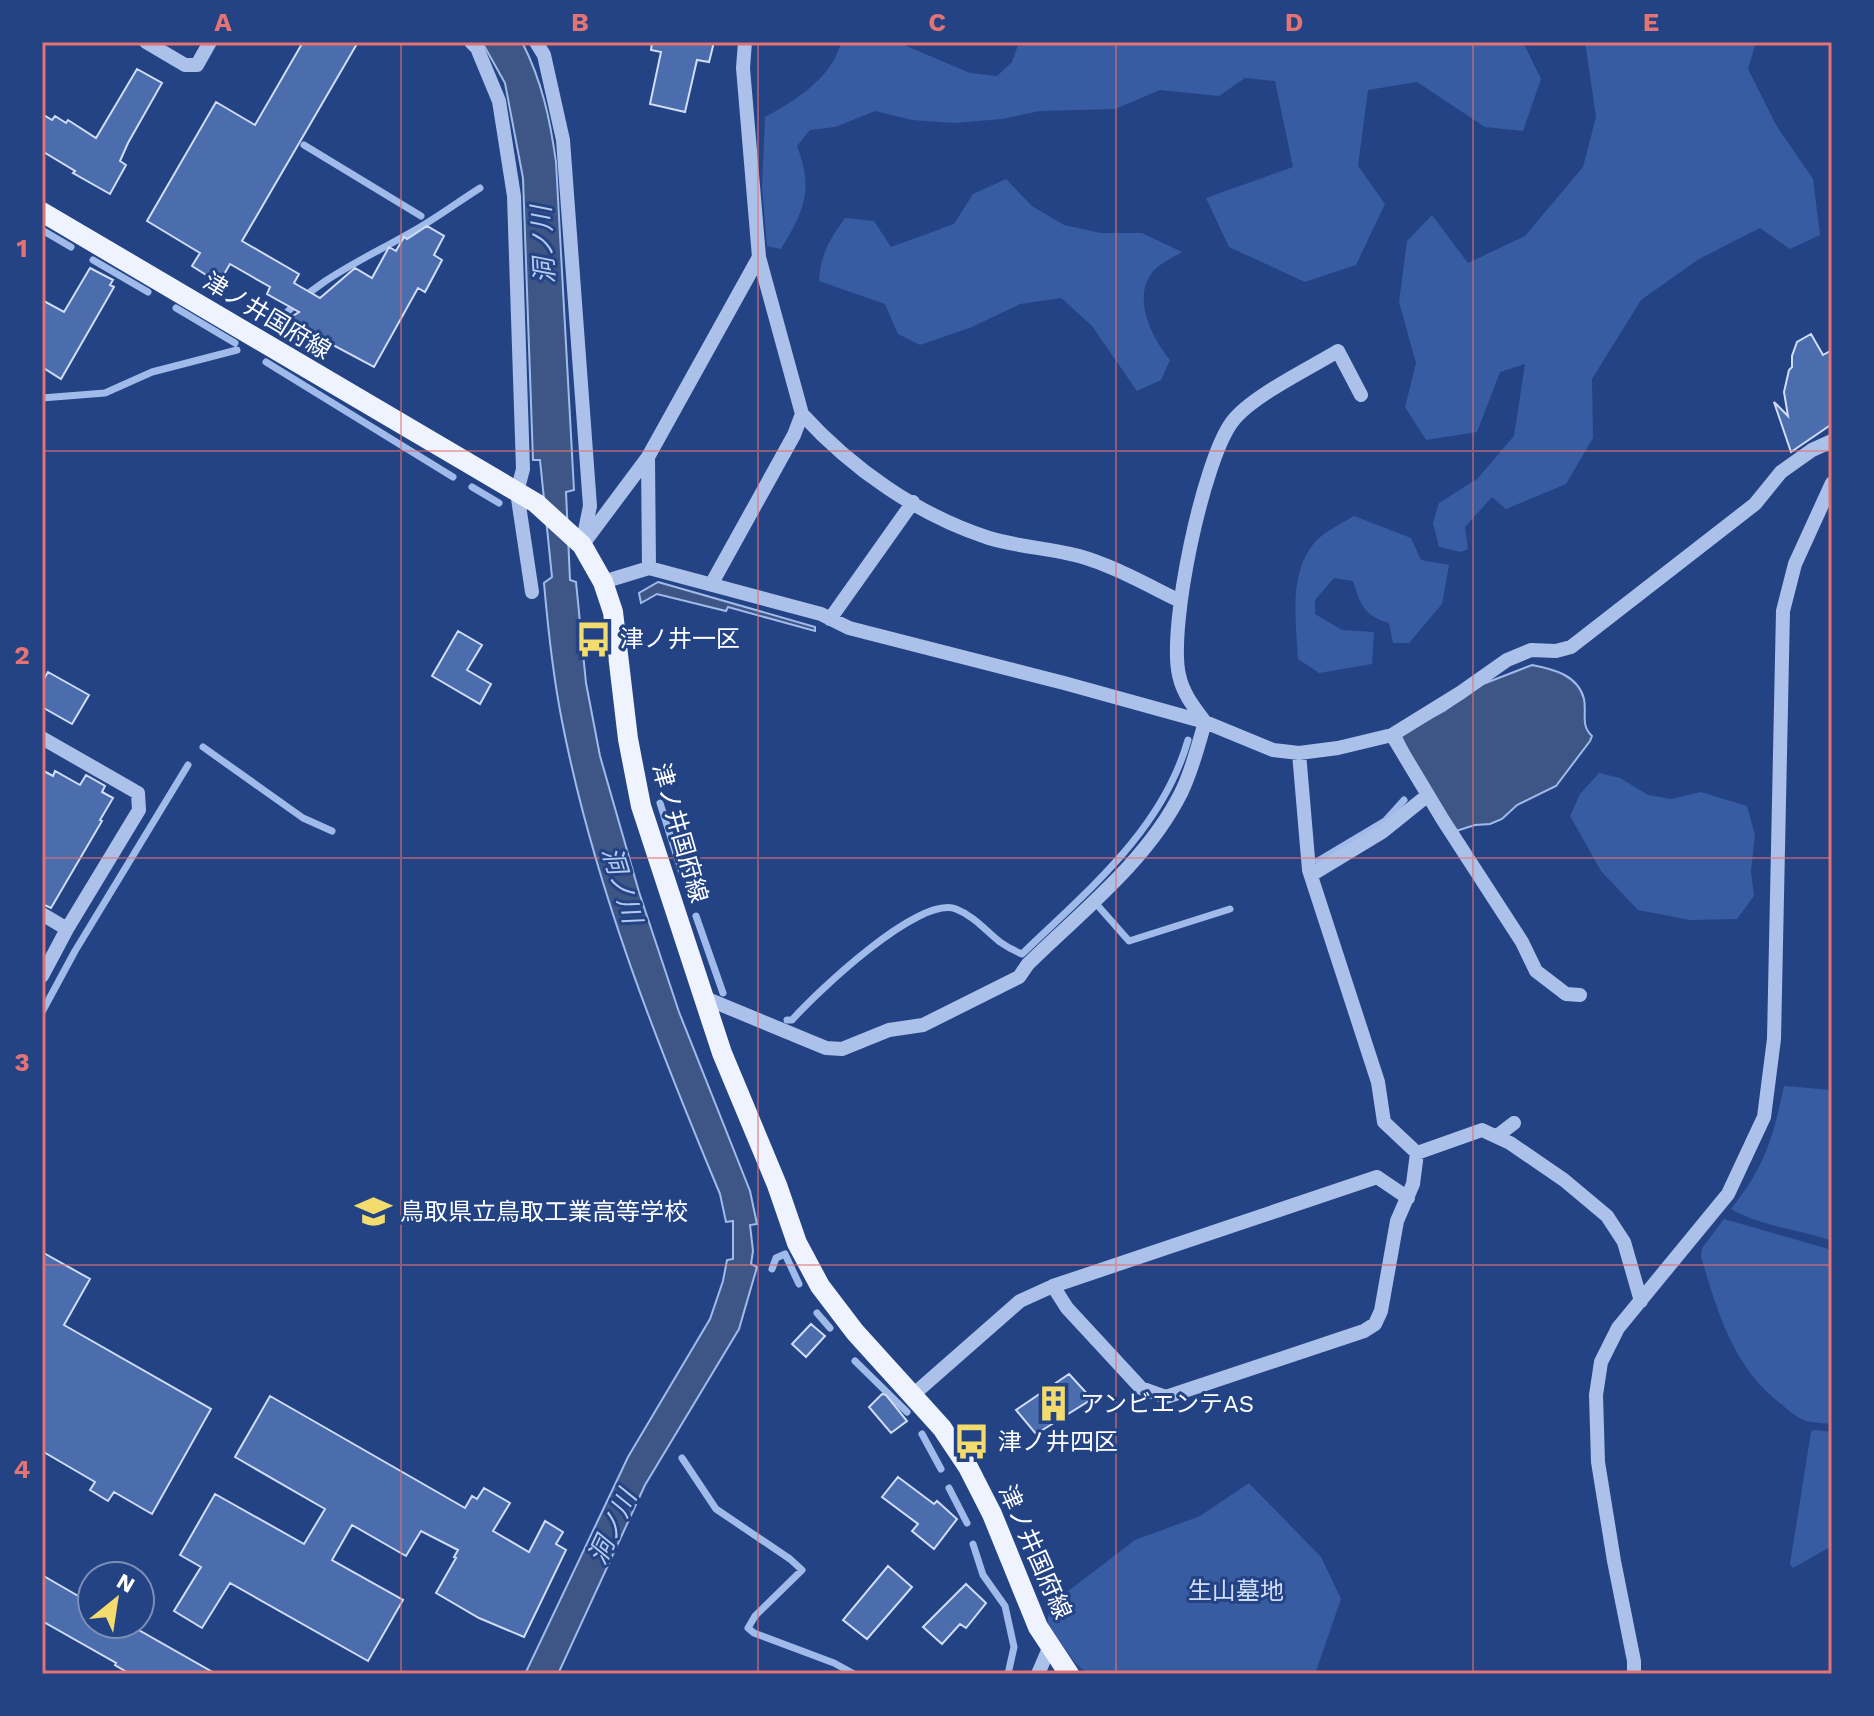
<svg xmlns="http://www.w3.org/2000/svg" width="1874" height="1716" viewBox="0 0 1874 1716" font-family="'Work Sans','Noto Sans JP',sans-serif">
<rect width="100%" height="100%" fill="#234385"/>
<!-- green -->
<path fill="#375ca2" d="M 841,42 L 897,42 L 970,73 L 997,76 L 1012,62 L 1019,42 L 1523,42 L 1541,79 L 1523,131 L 1485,127 L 1417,82 L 1368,90 L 1358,166 L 1385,204 L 1356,265 L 1305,282 L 1229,247 L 1206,198 L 1293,167 L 1275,81 L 1245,78 L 1219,96 L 1160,90 L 1115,109 L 1040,111 L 1002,119 L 955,123 L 912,120 L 875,111 L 835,127 L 810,130 L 797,146 C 814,190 804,211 781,249 L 767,246 L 762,188 L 765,117 C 795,101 833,77 841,42 Z
M 1585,42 L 1756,42 L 1748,69 L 1776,125 L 1813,179 L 1820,235 L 1790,249 L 1760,228 L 1699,259 L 1641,300 L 1592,379 L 1593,438 L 1566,484 L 1506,509 L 1492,497 L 1465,527 L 1468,549 L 1461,552 L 1439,547 L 1433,523 L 1439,503 L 1477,479 L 1514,436 L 1525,364 L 1500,372 L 1477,432 L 1426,440 L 1405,407 L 1416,363 L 1399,302 L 1407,241 L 1432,215 L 1468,263 L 1525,236 L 1583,167 L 1596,117 Z
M 1006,179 L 1032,206 L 1064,225 L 1101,233 L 1142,233 L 1182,252 C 1172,258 1157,265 1151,274 C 1133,300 1152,338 1170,360 L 1161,380 L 1137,391 L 1092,326 L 1061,298 L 1020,304 L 972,327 L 920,345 L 898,334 L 885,304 L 819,281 C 820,255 830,239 845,218 L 874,221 L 891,247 L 954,224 L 973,194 Z
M 1354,516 L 1411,538 L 1421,560 L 1449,565 L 1442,604 L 1409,643 L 1393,643 L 1389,623 C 1363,615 1361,605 1353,581 L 1334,578 L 1315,600 L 1315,614 L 1342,630 L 1374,632 L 1372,664 L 1319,673 L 1298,659 C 1296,620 1288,572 1316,541 C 1326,531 1342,523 1354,516 Z
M 1599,773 L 1620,778 L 1648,795 L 1671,799 L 1701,792 L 1747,806 L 1755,835 L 1751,871 L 1754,896 L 1737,919 L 1690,920 L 1638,910 L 1601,871 L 1570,816 L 1580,794 Z
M 1784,1086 L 1832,1090 L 1832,1241 C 1799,1229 1762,1227 1731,1209 C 1765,1167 1773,1138 1784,1086 Z
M 1724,1219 L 1832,1250 L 1832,1424 C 1824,1423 1814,1423 1807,1421 C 1797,1418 1788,1410 1781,1404 C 1733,1367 1718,1313 1701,1257 L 1702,1248 Z
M 1814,1430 L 1832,1432 L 1832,1546 L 1793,1568 L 1790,1564 L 1811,1432 Z
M 1249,1483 L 1321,1557 L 1341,1599 L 1315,1674 L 1088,1674 L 1075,1663 L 1047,1624 L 1050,1605 L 1135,1540 L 1200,1516 Z"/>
<!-- water -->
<path fill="#3e5686" stroke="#a0bbea" stroke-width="2" d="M 482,42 L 522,42 C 542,81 550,119 556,162 L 574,490 L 566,492 L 570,580 L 576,582 L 586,683 L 600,756 L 639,892 L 679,1012 L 750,1191 L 757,1224 L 750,1225 L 753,1251 L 751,1264 L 757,1267 L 739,1329 L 645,1485 L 558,1674 L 525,1674 L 628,1457 L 710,1319 L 723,1281 L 727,1260 L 733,1259 L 733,1221 L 726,1222 L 720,1194 C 656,1041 594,885 562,721 C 553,676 548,629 544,583 L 552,577 L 540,460 L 533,460 L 523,178 L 505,83 Z
M 658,582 L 815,627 L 815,631 L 728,607 L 726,611 L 657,594 L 641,603 L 639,593 Z
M 1532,665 C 1553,669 1578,675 1584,699 C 1587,713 1580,725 1592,736 L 1590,741 L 1556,786 L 1517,805 L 1502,819 L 1490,824 L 1475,825 L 1456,831 L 1423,781 L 1400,734 L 1444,711 L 1483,684 Z"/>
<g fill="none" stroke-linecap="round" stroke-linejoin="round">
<!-- stream -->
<path stroke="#a0bbea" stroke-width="7" d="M 304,145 L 421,216
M 42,230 L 71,247
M 93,260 L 148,292
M 176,308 L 235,343
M 273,327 C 317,276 367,259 422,226 C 442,214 461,200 480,188
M 266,362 L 453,477
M 42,398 L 105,393 L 152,372 L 237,350
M 472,487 L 499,503
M 203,747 L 303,818 L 332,831
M 660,803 L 682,873
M 1318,861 L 1385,821 L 1404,800
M 1099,907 L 1129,941 L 1230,909
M 696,916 L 723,993
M 42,1012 L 75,951 L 188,765
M 787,1020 L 792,1020 C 817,992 919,895 956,909 C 974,916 986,931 1000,942 C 1007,947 1015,951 1022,954 C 1087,891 1162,831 1188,740
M 772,1269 L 776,1258 L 785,1254 L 799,1284
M 817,1313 L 830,1328
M 855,1361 L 907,1412
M 922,1434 L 941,1469
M 682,1458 L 716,1509 L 790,1559 L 802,1570 L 755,1616 L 748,1628 L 754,1633 L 834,1663 L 854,1674
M 949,1488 L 967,1523
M 973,1544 L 983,1575 L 1005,1606 L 1014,1647 L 1008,1674"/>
</g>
<!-- building -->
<path fill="#4b6dad" stroke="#d0ddf7" stroke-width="2" d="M 303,42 L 358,42 L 242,241 L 299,274 L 294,283 L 320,298 L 355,268 L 372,278 L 389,247 L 396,251 L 404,237 L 407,239 L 427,226 L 444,236 L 434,255 L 442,260 L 425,292 L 418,288 L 374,367 L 305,330 L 297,336 L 288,319 L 299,312 L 267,294 L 270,287 L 230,264 L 219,283 L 192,266 L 200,253 L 147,221 L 216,102 L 255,125 Z
M 652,42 L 714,42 L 709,62 L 697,60 L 685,112 L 650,104 L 661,52 L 651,50 Z
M 137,69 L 162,83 L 128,143 L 120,161 L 126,165 L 110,194 L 73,173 L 75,171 L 42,151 L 42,114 L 52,120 L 55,116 L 66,123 L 68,120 L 96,138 Z
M 90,268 L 113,280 L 110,285 L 114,287 L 61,379 L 42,367 L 42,300 L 64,312 Z
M 1811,334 L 1823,355 L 1832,350 L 1832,424 L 1791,452 L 1774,402 L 1788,416 L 1784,392 L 1789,370 L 1792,367 L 1792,356 L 1797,342 Z
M 458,631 L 482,645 L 467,670 L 491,684 L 480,704 L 432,676 Z
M 48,672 L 89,695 L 72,724 L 42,707 L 42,682 Z
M 42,770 L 53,776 L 55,771 L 80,785 L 86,775 L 105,786 L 102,792 L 113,798 L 100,820 L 102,821 L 51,908 L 42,904 Z
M 42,1252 L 90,1279 L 64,1325 L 211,1409 L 152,1514 L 114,1492 L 108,1501 L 90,1490 L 95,1482 L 42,1451 Z
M 811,1324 L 825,1336 L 806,1357 L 792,1344 Z
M 1069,1374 L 1092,1399 L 1036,1434 L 1016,1410 Z
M 882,1394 L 886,1395 L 907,1421 L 891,1433 L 869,1407 Z
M 270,1396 L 465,1508 L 472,1496 L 477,1499 L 484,1488 L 510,1503 L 493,1531 L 529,1552 L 545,1521 L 563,1532 L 556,1544 L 566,1550 L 524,1637 L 479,1618 L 436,1593 L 456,1558 L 454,1557 L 458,1550 L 421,1531 L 406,1556 L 352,1525 L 332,1560 L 403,1600 L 368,1661 L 230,1583 L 202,1628 L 174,1611 L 201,1567 L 180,1555 L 215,1494 L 304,1544 L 325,1509 L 235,1457 Z
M 898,1477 L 934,1504 L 937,1501 L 957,1519 L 934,1549 L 912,1531 L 918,1524 L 882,1497 Z
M 888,1566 L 912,1587 L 867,1639 L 843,1620 Z
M 42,1575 L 92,1604 L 92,1624 L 128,1624 L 216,1674 L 130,1674 L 115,1665 L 116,1663 L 42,1621 Z
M 966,1584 L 986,1603 L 966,1628 L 960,1624 L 942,1644 L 923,1627 Z"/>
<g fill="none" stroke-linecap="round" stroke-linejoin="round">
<!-- minor -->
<path stroke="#acc1e9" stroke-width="14" d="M 146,42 L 185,65 L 197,65 L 210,42
M 471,42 L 477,48 L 499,101 L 514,196 L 523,469 L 517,492 L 532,592
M 536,42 L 544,55 L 563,140 L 590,506 L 582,545
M 802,414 C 852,469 918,515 989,538 C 1018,547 1050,548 1079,556 C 1112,565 1149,586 1180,601
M 586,540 L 648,457
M 649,568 L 648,457 L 759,257 L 743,68 L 745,42
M 603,582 L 649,568 L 821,614 L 849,628 L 1064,683 L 1205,722 L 1273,750 L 1299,753 L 1338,748 L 1392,735 L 1460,693 L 1507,660 L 1531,650 L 1556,651 L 1571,647 L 1755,504 L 1781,472 L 1812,450 L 1832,441
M 712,583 L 794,435 L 802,414 L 759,257
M 830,619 L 913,502
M 1392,735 L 1443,820 L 1522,942 L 1536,971 L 1566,994 L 1580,995
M 42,738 L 138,793 L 139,810 L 67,929 L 42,976
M 1311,875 L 1382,832 L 1428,795
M 42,914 L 67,929
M 705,998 L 826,1048 L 842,1049 L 889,1030 L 923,1025 L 1019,977 L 1028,964 C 1081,912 1147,861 1181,793 C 1192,771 1198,746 1205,722 C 1194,707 1183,694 1179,675 C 1168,627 1203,461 1232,422 C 1250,397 1310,368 1338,351 L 1361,395
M 1497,1136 L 1514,1123
M 1417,1153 L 1482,1130 L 1510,1143 L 1564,1180 L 1607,1216 L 1624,1242 L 1641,1301
M 1053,1286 L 1377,1177 L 1408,1198
M 914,1394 L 1020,1301 L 1053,1286 L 1067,1308 L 1141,1388 L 1166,1397 L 1364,1331 L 1375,1324 L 1381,1311 L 1397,1221 L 1413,1184 L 1417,1153 L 1384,1122 L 1378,1082 L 1309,870 L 1299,753
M 1038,1674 L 1050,1646
M 1634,1674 L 1634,1661 L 1614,1561 L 1598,1462 L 1596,1395 L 1601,1362 L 1618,1328 L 1728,1194 L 1764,1117 L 1774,1039 L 1783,611 L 1795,564 L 1832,483"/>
<!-- major -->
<path stroke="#eff3fe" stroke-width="20" d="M 42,212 L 536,503 L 582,545 L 603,582 L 613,612 L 628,739 L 641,806 L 722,1053 L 777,1185 L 797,1243 L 820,1286 L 855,1332 L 942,1428 L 968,1467 L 992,1514 L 1038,1627 L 1069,1674"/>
</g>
<!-- grid -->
<path fill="none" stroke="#e47373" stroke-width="2" stroke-opacity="0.55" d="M 401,42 L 401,1674M 758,42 L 758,1674M 1116,42 L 1116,1674M 1473,42 L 1473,1674M 42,451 L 1832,451M 42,858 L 1832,858M 42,1265 L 1832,1265"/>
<!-- icons -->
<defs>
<symbol id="bus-bare" viewBox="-9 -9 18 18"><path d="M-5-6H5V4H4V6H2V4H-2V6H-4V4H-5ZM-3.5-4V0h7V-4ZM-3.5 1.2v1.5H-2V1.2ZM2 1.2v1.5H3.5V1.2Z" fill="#f4db6e" stroke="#234385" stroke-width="2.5" paint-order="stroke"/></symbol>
<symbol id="school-bare" viewBox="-9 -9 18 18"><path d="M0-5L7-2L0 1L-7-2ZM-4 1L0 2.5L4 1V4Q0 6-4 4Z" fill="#f4db6e" stroke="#234385" stroke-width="2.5" paint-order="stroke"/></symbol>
<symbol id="building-bare" viewBox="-9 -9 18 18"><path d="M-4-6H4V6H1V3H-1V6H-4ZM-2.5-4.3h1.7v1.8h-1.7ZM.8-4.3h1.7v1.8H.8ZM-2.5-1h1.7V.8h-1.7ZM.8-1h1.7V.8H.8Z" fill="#f4db6e" stroke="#234385" stroke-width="2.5" paint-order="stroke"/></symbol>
</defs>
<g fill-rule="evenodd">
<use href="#bus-bare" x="568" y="614" width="51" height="51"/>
<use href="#school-bare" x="348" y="1186" width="51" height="51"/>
<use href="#building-bare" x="1028" y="1378" width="51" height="51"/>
<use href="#bus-bare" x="946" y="1416" width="51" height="51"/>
</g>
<g text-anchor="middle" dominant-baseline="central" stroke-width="6" stroke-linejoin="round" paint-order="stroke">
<!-- street labels -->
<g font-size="24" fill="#fff" stroke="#234385">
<text transform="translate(267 316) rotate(31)">津ノ井国府線</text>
<text transform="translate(680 833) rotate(74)">津ノ井国府線</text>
<text transform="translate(1035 1552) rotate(66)">津ノ井国府線</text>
</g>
<!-- poi labels -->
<g font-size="24" fill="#fff" stroke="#234385" text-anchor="start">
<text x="620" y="639">津ノ井一区</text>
<text x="400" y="1212">鳥取県立鳥取工業高等学校</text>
<text x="1080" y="1404">アンビエンテAS</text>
<text x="998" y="1442">津ノ井四区</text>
</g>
<!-- park labels -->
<g font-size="24" fill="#d0ddf7" stroke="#234385">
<text x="1236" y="1591">生山墓地</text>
</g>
<!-- water labels -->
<g font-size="26" font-style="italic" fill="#b7cbf0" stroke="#234385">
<text transform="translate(543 245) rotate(-93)">洞ノ川</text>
<text transform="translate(622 885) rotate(73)">洞ノ川</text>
<text transform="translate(612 1527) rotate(-65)">洞ノ川</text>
</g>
</g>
<!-- border -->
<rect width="1874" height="1716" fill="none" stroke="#234385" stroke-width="88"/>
<!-- north arrow -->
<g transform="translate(116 1600) rotate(30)"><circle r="38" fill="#234385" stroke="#7b8eb6" stroke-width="2"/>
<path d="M0-6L14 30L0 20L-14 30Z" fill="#f4db6e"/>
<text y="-12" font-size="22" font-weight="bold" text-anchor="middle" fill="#ffffff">N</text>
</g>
<rect x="44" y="44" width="1786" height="1628" fill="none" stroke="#e47373" stroke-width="3"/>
<g font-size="26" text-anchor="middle" font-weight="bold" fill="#e47373">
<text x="223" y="31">A</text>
<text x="580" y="31">B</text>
<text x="937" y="31">C</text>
<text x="1294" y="31">D</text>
<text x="1651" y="31">E</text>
<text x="22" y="257">1</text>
<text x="22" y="664">2</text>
<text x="22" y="1071">3</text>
<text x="22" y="1478">4</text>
</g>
</svg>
